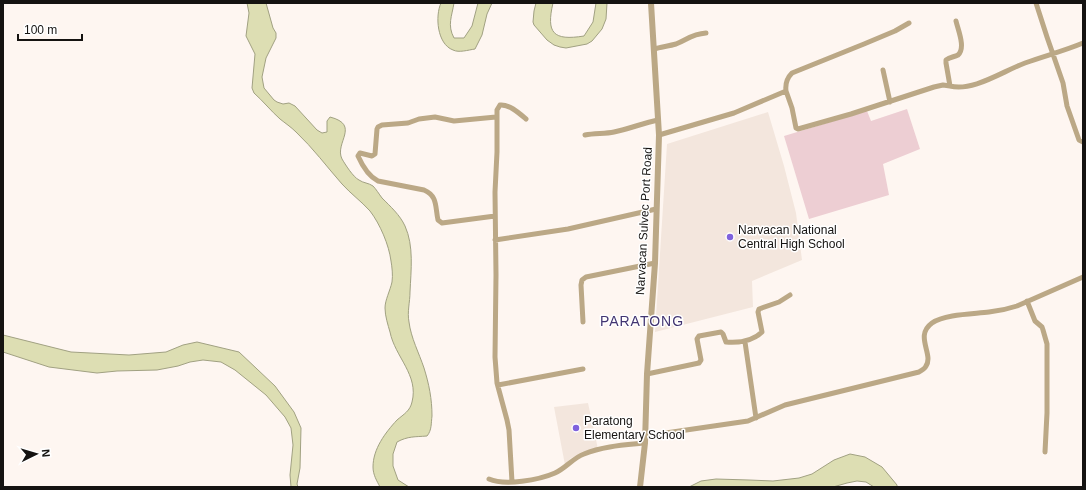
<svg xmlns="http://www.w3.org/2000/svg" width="1086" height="490" viewBox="0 0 1086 490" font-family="Arial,sans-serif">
<rect width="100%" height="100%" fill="#fef6f1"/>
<!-- built -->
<path fill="#f3e6dd" d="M 768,112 L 784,166 L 796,213 L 802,260 L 752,281 L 753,307 L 655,332 L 667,144 Z
M 588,403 L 598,449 L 587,452 L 571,458 L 565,465 L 554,407 Z"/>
<!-- green -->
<path fill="#edced3" d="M 907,109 L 920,149 L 883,164 L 889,195 L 809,219 L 784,136 L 867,111 L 871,121 Z"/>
<!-- water -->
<path fill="#dddeb3" stroke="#a1a182" d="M 247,3 L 266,3 L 273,28 L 276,33 L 276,38 L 266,58 L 262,77 L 264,88 L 274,100 L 277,102 L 283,104 L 289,103 L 295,106 L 317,130 L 322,133 L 327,132 L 327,121 L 330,117 C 361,125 334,143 342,159 C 345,164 353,177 359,180 C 363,183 369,183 373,186 C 376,189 379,194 382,198 C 390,206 400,215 405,226 C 414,246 411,270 410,292 C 410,302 407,312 409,322 C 411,338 419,353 424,368 C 429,384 432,399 432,416 C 431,423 432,430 427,436 C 415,437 408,436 397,442 L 393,454 L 393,466 L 398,480 L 409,487 L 380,487 C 377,481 373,475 373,467 C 373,449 385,433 397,420 C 404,414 410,411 412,402 C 419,375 395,357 390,332 C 388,325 385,316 385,308 C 385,300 390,291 392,282 C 393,275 392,267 391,261 C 389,245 380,224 370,211 C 361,201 351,194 342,184 C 327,167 313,148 296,132 C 291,127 285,123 280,119 C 271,111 263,101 254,93 L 252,88 L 255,54 L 246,36 L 249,13 Z
M 441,3 L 454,3 C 452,16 447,25 454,38 L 464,38 L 472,26 L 478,3 L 492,3 L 487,14 L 482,35 L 475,49 C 468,50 459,53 453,50 C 437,44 435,16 441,3 Z
M 536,3 L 553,3 C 546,33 553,41 584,36 L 593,22 L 596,3 L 607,3 L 606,19 L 602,29 L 592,41 L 587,44 L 566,48 L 560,47 L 554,45 L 547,40 L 534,25 L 533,22 L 534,11 Z
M 3,335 L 71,352 L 129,355 L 166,352 L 183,345 L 197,342 L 239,352 L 275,386 L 294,412 L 301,428 L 300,468 L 297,484 L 298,487 L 291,487 L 290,475 L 293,445 L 291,428 L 285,417 L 266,395 L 235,370 L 221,362 L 203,360 L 190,362 L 178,366 L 157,370 L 117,371 L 97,373 L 49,367 L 3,352 Z
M 850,454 L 865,457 L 882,467 L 897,485 L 897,487 L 874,487 L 866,482 L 857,481 L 847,483 L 833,487 L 689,487 L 701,481 L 716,479 L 749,480 L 773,481 L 799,478 L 812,474 L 834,460 Z"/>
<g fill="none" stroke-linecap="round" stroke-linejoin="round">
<!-- minor -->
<path stroke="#bba886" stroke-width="5" d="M 1036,3 L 1047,37 L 1063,83 L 1067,106 L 1079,140 L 1083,142
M 956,21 C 958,30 966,48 958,55 C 954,57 950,57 946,60 L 946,63 L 950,86 C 973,92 1003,71 1025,63 C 1044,56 1064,51 1083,43
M 654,49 C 661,47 669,46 676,44 C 688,39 692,34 706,33
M 883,70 L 890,102
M 786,91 C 785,83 787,78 792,73 L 864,44 L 895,31 L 909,23
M 585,135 C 595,133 605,134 614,132 C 629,129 643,123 658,120
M 659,135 L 734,113 L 786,91 L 792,108 L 796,128 L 798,129 L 851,114 L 934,87 L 943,85 L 950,86
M 495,216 L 442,223 L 438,220 C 435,207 438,196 424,190 L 378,181 C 368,176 362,165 358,156 L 360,153 L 372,156 L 375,154 L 377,129 L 378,127 L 382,125 L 408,123 L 419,119 L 435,117 L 454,121 L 496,117
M 495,240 L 568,229 L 656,209
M 1027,301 L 1035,321 L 1042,327 L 1043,330 L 1047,344 L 1047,413 L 1045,452
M 583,322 L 581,285 L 582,280 L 586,277 L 655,263
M 745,342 L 756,418
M 647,374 L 699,363 L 701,360 L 697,339 L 699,336 L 721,332 L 723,334 L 726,342 C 738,343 753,341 762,332 L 758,312 L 759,309 L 779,302 L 790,295
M 498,385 L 583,369
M 645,436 L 748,421 L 785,405 L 919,372 C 922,370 925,369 926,366 C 934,354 914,336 932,323 C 945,314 973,314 989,312 C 998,311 1008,309 1017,306 L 1083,277
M 489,479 C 505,486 539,480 555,473 C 566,468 573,458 584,454 C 603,446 625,445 645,443
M 512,482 L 509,430 L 507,420 L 497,383 L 495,357 L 496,275 L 495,192 L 497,152 L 497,110 L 500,105 C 509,104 519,113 526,119"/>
<!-- tertiary -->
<path stroke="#bba886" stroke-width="6" d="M 640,487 L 645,443 L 647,374 L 655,263 L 659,135 L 651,3"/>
</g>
<!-- markers -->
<g fill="#7f62dd" stroke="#fff" stroke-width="1.5">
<circle cx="730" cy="237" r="4"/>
<circle cx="576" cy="428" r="4"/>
</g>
<g text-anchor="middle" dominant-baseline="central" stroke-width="3" stroke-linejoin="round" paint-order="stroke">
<!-- street labels -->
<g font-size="12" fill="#151311" stroke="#fff">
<text transform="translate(644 221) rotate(-87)">Narvacan Sulvec Port Road</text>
</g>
<!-- poi labels -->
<g font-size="12" fill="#151311" stroke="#fff" text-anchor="start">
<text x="738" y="230">Narvacan National<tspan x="738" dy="14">Central High School</tspan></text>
<text x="584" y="421">Paratong<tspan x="584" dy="14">Elementary School</tspan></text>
</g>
<!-- quarter labels -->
<g font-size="14" letter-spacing="1" fill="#423572" stroke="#fff">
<text x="642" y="321">PARATONG</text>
</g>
</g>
<!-- border -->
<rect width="1086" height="490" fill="none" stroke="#151311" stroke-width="8"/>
<!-- north arrow -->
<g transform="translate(36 454) rotate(85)" stroke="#ffffff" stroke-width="3" paint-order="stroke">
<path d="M0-3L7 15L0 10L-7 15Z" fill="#151311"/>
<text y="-6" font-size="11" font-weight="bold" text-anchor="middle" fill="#151311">N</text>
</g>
<!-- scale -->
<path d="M18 34v6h64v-6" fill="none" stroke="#151311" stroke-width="2"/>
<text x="24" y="34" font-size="12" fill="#151311" stroke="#ffffff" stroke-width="3" paint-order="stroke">100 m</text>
</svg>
